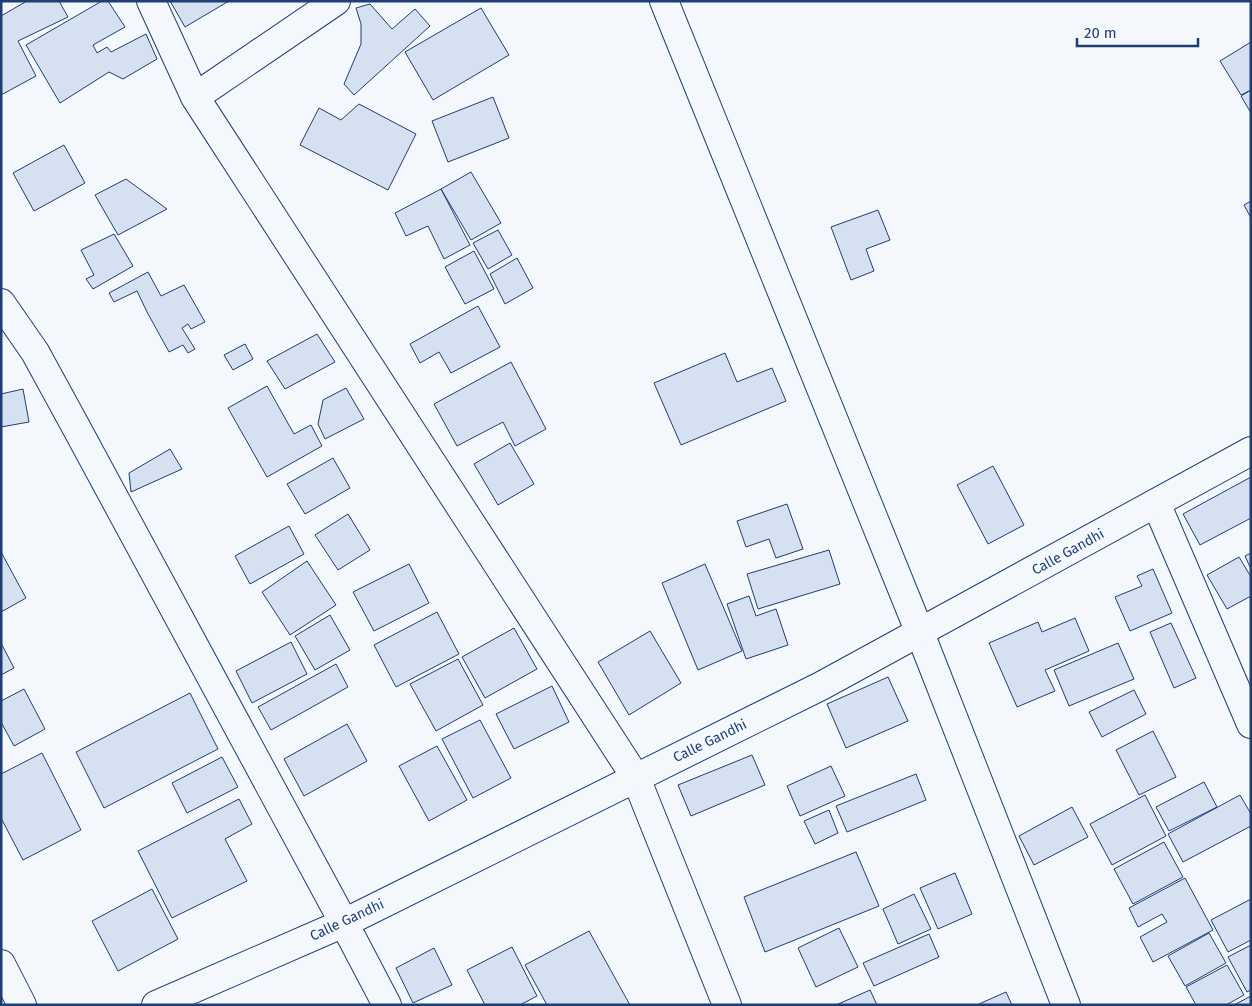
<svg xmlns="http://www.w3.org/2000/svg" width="1252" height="1006" viewBox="0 0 1252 1006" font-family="'Fira Sans',sans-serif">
<rect width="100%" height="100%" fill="#f4f7fb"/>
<!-- building -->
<path fill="#d5e0f0" stroke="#1d3f73" d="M 27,1 L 59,1 L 68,17 L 18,41 L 36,76 L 1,95 L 1,16 Z
M 102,1 L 108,1 L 125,27 L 93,45 L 97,53 L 107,47 L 111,52 L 146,34 L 157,59 L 123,79 L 109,72 L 60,103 L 26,45 Z
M 170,1 L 229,1 L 185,27 Z
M 370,4 L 392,29 L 415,9 L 430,26 L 354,95 L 344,84 L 361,44 L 361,24 L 356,8 Z
M 481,8 L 509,55 L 433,100 L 405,52 Z
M 1251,42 L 1251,90 L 1241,95 L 1220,61 Z
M 1251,90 L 1251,113 L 1241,96 Z
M 493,97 L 509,138 L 448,162 L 432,121 Z
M 359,104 L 416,134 L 388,190 L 300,145 L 319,108 L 341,120 Z
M 64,145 L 85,183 L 34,211 L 13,173 Z
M 471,172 L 501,223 L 471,240 L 441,189 Z
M 126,179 L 167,209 L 118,235 L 95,195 Z
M 441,189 L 470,245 L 444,259 L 428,226 L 406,236 L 395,213 Z
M 1251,201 L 1251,218 L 1244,205 Z
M 878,210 L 890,240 L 866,249 L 874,271 L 851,280 L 831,227 Z
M 498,230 L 512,255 L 488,269 L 473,243 Z
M 114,234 L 133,266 L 93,289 L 86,279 L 94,275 L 81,250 Z
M 474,251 L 494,289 L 465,304 L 445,267 Z
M 517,258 L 533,288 L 505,304 L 490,274 Z
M 148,272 L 161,296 L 184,285 L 205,322 L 191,329 L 188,324 L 182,328 L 195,349 L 188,353 L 183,345 L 169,352 L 147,312 L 137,291 L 114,302 L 109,293 Z
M 478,306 L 500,347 L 451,373 L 439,352 L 420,363 L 410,344 Z
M 317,334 L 335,362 L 285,389 L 267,361 Z
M 245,344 L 253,359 L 233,370 L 224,355 Z
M 725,353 L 737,382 L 772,368 L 786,401 L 681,445 L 654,383 Z
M 511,362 L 546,429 L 515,446 L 503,422 L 457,446 L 434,404 Z
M 267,386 L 294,434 L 311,425 L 322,446 L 267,477 L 228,408 Z
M 346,388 L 364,419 L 325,439 L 318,424 L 323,400 Z
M 23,389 L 29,422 L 1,427 L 1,394 Z
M 510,443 L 534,484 L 498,505 L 474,464 Z
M 170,449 L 182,469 L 131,492 L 129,473 Z
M 333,458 L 350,488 L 305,514 L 287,484 Z
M 993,466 L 1024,525 L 988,544 L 957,485 Z
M 1251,477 L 1251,518 L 1200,545 L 1183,514 Z
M 787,504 L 803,549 L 776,558 L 769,539 L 746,547 L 737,521 Z
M 348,514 L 370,550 L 338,570 L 315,535 Z
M 289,526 L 304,554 L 250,584 L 235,556 Z
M 829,550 L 840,584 L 758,609 L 747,574 Z
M 1,552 L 26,598 L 1,612 Z
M 1251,553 L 1251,566 L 1250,567 L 1245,556 Z
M 1239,557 L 1251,577 L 1251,596 L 1227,609 L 1207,575 Z
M 307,561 L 336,605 L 290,635 L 262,592 Z
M 409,564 L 429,603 L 374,631 L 353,592 Z
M 705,564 L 742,651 L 698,670 L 662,583 Z
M 1153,569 L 1172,613 L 1130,631 L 1115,597 L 1142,586 L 1137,576 Z
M 749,596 L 756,616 L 776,609 L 788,645 L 746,659 L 727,604 Z
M 437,612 L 459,654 L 396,687 L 374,645 Z
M 330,615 L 350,650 L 315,670 L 295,636 Z
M 1075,618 L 1089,651 L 1045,670 L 1055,691 L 1017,707 L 989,643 L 1038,622 L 1042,632 Z
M 1171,623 L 1196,678 L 1174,688 L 1150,632 Z
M 514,628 L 537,669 L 485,698 L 462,657 Z
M 650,631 L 681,683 L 629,715 L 598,662 Z
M 291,642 L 307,674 L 252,703 L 236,671 Z
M 1,643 L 14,668 L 1,675 Z
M 1118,643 L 1134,679 L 1069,706 L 1054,670 Z
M 458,659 L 483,705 L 436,731 L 410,684 Z
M 336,664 L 348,687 L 271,730 L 258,707 Z
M 888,677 L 908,721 L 846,748 L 827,704 Z
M 552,686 L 569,722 L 514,749 L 496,714 Z
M 24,689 L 45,729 L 14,746 L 1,722 L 1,701 Z
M 1134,690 L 1146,714 L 1102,737 L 1089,712 Z
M 190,693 L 218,749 L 104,808 L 76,752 Z
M 480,720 L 511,778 L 473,798 L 442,739 Z
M 347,724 L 367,761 L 304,796 L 284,759 Z
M 1153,731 L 1176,777 L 1139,795 L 1116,750 Z
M 437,746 L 467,800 L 429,821 L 399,766 Z
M 42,753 L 81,830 L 23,860 L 1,818 L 1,774 Z
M 752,755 L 765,785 L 691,816 L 678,785 Z
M 222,757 L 238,787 L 187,813 L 172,783 Z
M 831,766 L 845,796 L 800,816 L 787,786 Z
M 916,774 L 926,800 L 847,832 L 836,806 Z
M 1204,782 L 1217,807 L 1169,831 L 1156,807 Z
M 1145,795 L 1166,836 L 1112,865 L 1090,824 Z
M 1240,795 L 1251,814 L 1251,826 L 1183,862 L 1168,834 Z
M 239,799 L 252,824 L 225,839 L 247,881 L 172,918 L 138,851 Z
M 1072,807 L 1088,837 L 1034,865 L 1019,836 Z
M 829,810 L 838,833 L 815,844 L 804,821 Z
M 1164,842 L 1183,877 L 1133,904 L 1114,869 Z
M 856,852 L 879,906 L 765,952 L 744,897 Z
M 955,873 L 972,914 L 938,929 L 920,888 Z
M 1185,878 L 1213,930 L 1153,962 L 1140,937 L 1167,922 L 1162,914 L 1138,927 L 1129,908 Z
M 152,889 L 178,939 L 118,971 L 92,921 Z
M 914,894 L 931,929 L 898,944 L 883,909 Z
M 1251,899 L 1251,940 L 1228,952 L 1211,920 Z
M 839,928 L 858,967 L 816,987 L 798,948 Z
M 589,931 L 630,1005 L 547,1005 L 525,965 Z
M 1209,933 L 1226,963 L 1185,986 L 1168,956 Z
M 929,934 L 939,957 L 874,986 L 863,963 Z
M 1251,945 L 1251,990 L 1247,992 L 1228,957 Z
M 512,947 L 537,996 L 520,1005 L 485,1005 L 467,970 Z
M 434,948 L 452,985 L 413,1003 L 396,968 Z
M 1227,965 L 1244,995 L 1226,1005 L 1196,1005 L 1186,987 Z
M 870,990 L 877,1005 L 836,1005 Z
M 1006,992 L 1012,1005 L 979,1005 L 979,1004 Z
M 1251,996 L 1251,1005 L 1234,1005 Z"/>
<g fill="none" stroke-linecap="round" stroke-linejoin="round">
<defs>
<path id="street" d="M 151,1 L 195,97 L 636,778 L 727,1005
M 664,1 L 920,633 L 1066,1005
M 195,97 L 336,1
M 1,303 L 35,352 L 76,427 L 344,923 L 387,1005
M 1156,503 L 1251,724
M 1,964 L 22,1005"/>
<path id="secondary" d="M 156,1005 L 344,923 L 821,686 L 1251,451"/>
</defs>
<!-- street casing -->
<use href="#street" stroke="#1d3f73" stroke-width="30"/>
<!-- secondary casing -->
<use href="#secondary" stroke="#1d3f73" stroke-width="30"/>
<!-- street -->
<use href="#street" stroke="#f4f7fb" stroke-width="28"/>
<!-- secondary -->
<use href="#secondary" stroke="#f4f7fb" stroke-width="28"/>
</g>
<g text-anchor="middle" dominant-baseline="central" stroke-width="4" stroke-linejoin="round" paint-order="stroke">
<!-- street labels -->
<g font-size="14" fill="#1d3f73" stroke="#f4f7fb">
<text transform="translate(1068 552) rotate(-29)">Calle Gandhi</text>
<text transform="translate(710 741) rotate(-26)">Calle Gandhi</text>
<text transform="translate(347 920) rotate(-25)">Calle Gandhi</text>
</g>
</g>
<!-- border -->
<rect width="1252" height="1006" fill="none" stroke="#1d3f73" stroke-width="5"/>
<!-- scale -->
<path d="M1077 38v8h121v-8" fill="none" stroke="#1d3f73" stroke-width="2.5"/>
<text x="1084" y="38" font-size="15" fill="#1d3f73" stroke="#f4f7fb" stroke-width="4" paint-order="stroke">20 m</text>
</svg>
